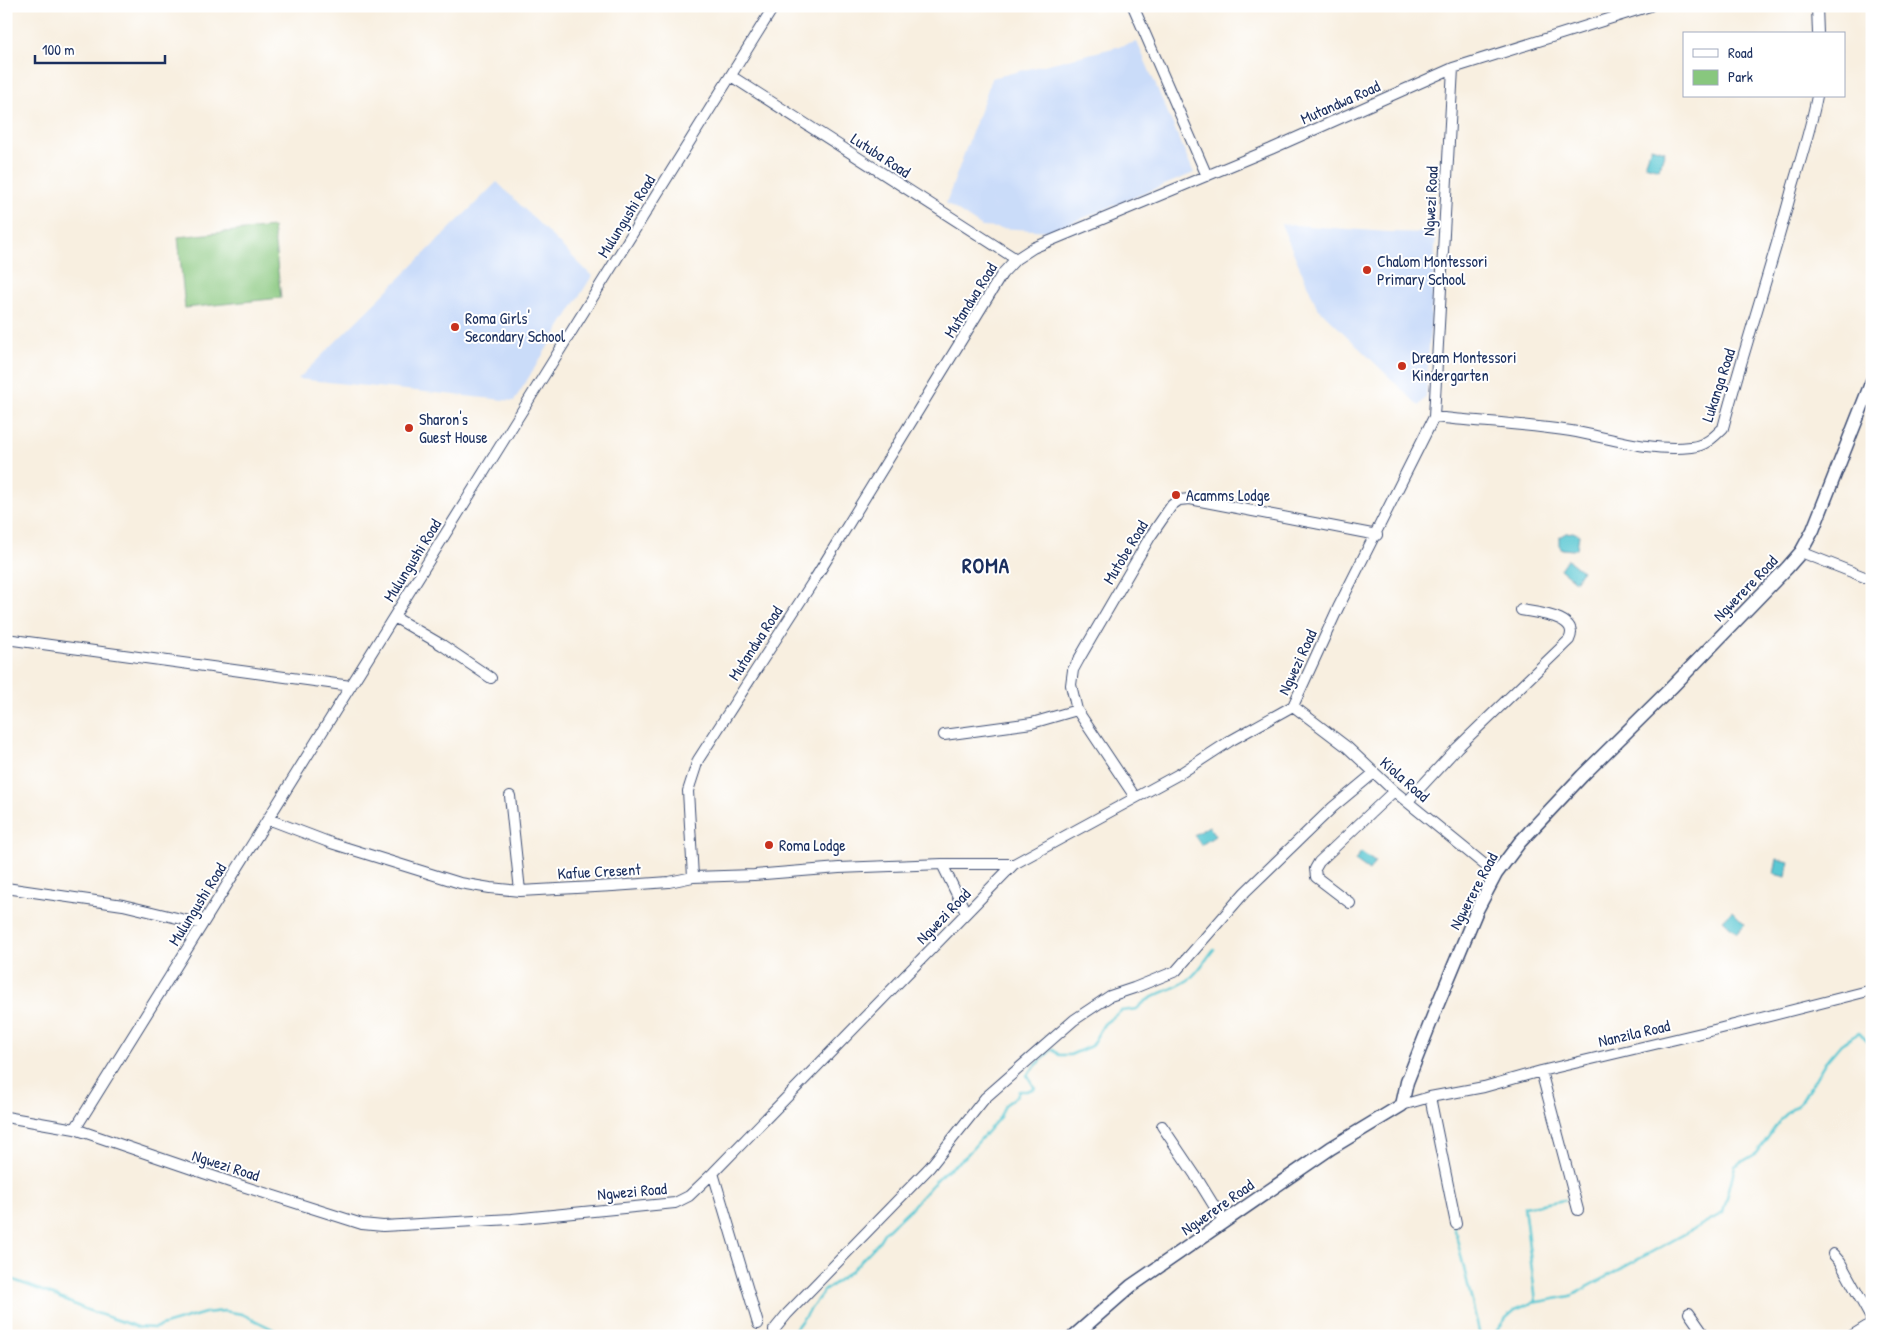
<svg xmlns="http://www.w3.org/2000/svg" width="1878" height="1342" viewBox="0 0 1878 1342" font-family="'Patrick Hand',sans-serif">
<rect width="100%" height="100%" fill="#fff"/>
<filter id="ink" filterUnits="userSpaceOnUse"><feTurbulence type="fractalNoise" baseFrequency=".02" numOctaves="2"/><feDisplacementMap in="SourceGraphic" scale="10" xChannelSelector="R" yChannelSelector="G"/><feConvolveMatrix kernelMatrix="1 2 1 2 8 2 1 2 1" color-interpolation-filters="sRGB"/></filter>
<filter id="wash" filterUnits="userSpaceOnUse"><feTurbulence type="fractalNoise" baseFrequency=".0096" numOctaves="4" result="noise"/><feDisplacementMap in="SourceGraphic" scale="20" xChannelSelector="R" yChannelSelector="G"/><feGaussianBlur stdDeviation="1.12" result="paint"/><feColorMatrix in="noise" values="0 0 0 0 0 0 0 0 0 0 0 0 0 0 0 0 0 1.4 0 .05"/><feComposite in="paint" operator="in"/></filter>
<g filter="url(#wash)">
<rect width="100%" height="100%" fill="#f8efe0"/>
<!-- built -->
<path fill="#cadcf9" d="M 1137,42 L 1194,173 L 1051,231 L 982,227 L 946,203 L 992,78 Z
M 497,182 L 592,276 L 514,401 L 298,379 Z
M 1281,224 L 1387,232 L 1436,233 L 1426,397 L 1419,406 L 1317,307 Z"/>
<!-- green -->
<path fill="#88c77e" stroke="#527b6e" d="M 273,227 L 281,298 L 185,308 L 178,237 Z"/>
<!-- water -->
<path fill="#5cc8d3" stroke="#3c7c98" d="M 1651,147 L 1665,151 L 1659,169 L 1645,165 Z
M 1573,532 L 1579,535 L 1577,548 L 1573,550 L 1562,549 L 1559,545 L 1559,537 L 1566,533 Z
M 1567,559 L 1582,571 L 1575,581 L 1560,569 Z
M 1209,826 L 1215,836 L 1201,845 L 1194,835 Z
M 1361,852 L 1375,862 L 1369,871 L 1355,861 Z
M 1777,859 L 1789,862 L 1786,877 L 1774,874 Z
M 1732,911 L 1745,924 L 1737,933 L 1723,920 Z"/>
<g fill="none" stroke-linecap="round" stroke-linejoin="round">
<!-- stream -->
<path stroke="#5cc8d3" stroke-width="2.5" d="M 1454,1226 L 1480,1336
M 6,1277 L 48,1293 L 87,1310 L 138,1327 L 154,1328 L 205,1313 L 224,1311 L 242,1314 L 287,1336
M 1536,1302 L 1524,1207 L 1565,1200
M 792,1336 L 792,1333 L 824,1291 L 851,1271 L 878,1243 L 884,1233 L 910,1209 L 942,1174 L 965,1157 L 1000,1117 L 1005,1105 L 1017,1096 L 1019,1091 L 1027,1091 L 1035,1088 L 1027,1075 L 1052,1049 L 1059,1055 L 1070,1055 L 1091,1046 L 1104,1024 L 1121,1011 L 1137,1009 C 1150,994 1172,991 1188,980 C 1198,973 1206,959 1214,949
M 1493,1336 L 1506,1318 L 1515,1310 L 1532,1303 L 1571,1296 L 1723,1213 L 1735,1166 L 1757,1153 L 1781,1119 L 1803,1099 L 1824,1064 L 1841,1044 L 1859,1033 L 1872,1046"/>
</g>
</g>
<g filter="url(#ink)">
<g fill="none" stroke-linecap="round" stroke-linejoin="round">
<defs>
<path id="minor" d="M 1133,6 L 1207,176
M 1817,6 L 1818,34
M 731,76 L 1016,259
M 1434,417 C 1479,422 1526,424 1571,431 C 1610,438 1651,452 1691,447 C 1705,446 1714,437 1723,428 C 1744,348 1771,269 1792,189 C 1801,158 1811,128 1817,96
M 1801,552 L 1872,580
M 394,617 L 442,645 L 491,678
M 6,639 L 351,686
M 1293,706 L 1347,747 L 1394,791 L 1496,874
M 944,735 L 1032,723 L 1077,710
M 510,796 L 520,891
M 1135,797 L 1077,710 L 1071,685 L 1073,670 L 1079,659 L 1150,537 L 1172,505 L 1179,500 L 1190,499 L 1377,535
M 1408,801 L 1457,748 L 1569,640 C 1581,616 1536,613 1521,610
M 268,819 L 331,843 L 460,883 L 490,888 L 520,891 L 613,886 L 669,882 L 693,877 L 754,875 L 839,868 L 942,864 L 1014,864
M 942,864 L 966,913
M 693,877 L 688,791 L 698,760 L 816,577 L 1002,274 L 1016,259 L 1033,248 L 1271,149 L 1453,68 L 1650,6
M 6,888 L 123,905 L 202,924
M 1350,903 L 1316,877 L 1315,869 L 1319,862 L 1394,791
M 1541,1071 L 1578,1210
M 1430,1097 L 1456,1224
M 1402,1105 L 1430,1097 L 1484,1087 L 1541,1071 L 1718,1029 L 1872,990
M 6,1117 L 75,1129 L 230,1182 L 362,1224 L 383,1226 L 512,1219 L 675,1203 L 689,1196 L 713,1173 L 1014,864 L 1181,773 L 1230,741 L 1293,706 L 1338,608 L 1434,417 L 1453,68
M 1162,1126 L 1195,1175 L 1224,1222
M 75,1129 L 774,6
M 713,1173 L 758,1324
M 1833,1254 L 1840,1262 L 1872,1320
M 1689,1313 L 1705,1336
M 776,1336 L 774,1330 L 787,1314 L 930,1167 L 985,1098 L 1074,1020 L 1110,996 L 1134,988 L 1176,971 L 1245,892 L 1333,807 L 1374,773
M 1851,1336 L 1872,1323"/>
<path id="tertiary" d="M 1074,1336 L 1131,1286 L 1331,1148 L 1402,1105 L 1407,1082 L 1437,1006 L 1477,910 L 1496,874 L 1520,842 L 1582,776 L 1671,688 L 1787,568 L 1801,552 L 1813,530 L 1872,381"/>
</defs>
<!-- minor casing -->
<use href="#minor" stroke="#3c4c72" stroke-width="12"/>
<!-- tertiary casing -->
<use href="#tertiary" stroke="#3c4c72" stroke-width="15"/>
<!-- minor -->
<use href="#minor" stroke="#fff" stroke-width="10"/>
<!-- tertiary -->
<use href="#tertiary" stroke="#fff" stroke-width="12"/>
</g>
</g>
<!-- markers -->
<g fill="#c8321e" stroke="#fff" stroke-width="2">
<circle cx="1367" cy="270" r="5"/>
<circle cx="455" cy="327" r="5"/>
<circle cx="1402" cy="366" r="5"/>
<circle cx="409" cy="428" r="5"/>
<circle cx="1176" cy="495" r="5"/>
<circle cx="769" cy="845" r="5"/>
</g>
<g text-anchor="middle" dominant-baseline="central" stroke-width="4" stroke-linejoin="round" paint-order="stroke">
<!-- street labels -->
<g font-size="16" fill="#1b2f5e" stroke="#fff">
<text transform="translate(1340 102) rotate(-24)">Mutandwa Road</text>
<text transform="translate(881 155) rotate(33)">Lutuba Road</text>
<text transform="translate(1430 201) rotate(-87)">Ngwezi Road</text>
<text transform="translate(626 216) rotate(-58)">Mulungushi Road</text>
<text transform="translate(970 300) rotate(-58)">Mutandwa Road</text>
<text transform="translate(1718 385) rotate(-72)">Lukanga Road</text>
<text transform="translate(1125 552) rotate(-59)">Mutobe Road</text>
<text transform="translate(412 560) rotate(-58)">Mulungushi Road</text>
<text transform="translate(1745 588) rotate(-46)">Ngwerere Road</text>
<text transform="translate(755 643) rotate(-57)">Mutandwa Road</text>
<text transform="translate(1297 662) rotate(-65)">Ngwezi Road</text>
<text transform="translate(1405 779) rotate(41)">Kiola Road</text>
<text transform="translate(599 871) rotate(-3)">Kafue Cresent</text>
<text transform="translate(1473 891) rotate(-62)">Ngwerere Road</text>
<text transform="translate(197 904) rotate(-58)">Mulungushi Road</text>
<text transform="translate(943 916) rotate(-46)">Ngwezi Road</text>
<text transform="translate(1634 1033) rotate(-13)">Nanzila Road</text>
<text transform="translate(226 1165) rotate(18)">Ngwezi Road</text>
<text transform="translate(632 1191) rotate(-5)">Ngwezi Road</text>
<text transform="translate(1217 1207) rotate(-35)">Ngwerere Road</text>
</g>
<!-- poi labels -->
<g font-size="16" fill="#1b2f5e" stroke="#fff" text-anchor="start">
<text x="1377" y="261">Chalom Montessori<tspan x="1377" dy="18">Primary School</tspan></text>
<text x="465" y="318">Roma Girls'<tspan x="465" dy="18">Secondary School</tspan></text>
<text x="1412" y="357">Dream Montessori<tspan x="1412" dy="18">Kindergarten</tspan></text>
<text x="419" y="419">Sharon's<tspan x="419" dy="18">Guest House</tspan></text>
<text x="1186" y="495">Acamms Lodge</text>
<text x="779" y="845">Roma Lodge</text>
</g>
<!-- district labels -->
<g font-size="21" font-weight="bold" letter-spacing="1" fill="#1b2f5e" stroke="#fff">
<text x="986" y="565">ROMA</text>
</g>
</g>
<!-- margin -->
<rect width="1878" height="1342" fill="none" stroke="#fff" stroke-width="25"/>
<!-- legend -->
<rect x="1683" y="32" width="162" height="65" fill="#ffffff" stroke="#a4acbf"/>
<rect x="1693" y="49" width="25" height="8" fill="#ffffff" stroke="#a4acbf"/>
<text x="1728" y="58" font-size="15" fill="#1b2f5e">Road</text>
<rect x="1693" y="70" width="25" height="15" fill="#88c77e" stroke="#a4acbf"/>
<text x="1728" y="82" font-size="15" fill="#1b2f5e">Park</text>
<!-- scale -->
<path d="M35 55v8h130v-8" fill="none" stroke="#1b2f5e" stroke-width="2.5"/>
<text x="42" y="55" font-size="15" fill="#1b2f5e" stroke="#ffffff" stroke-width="4" paint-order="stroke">100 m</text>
</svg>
